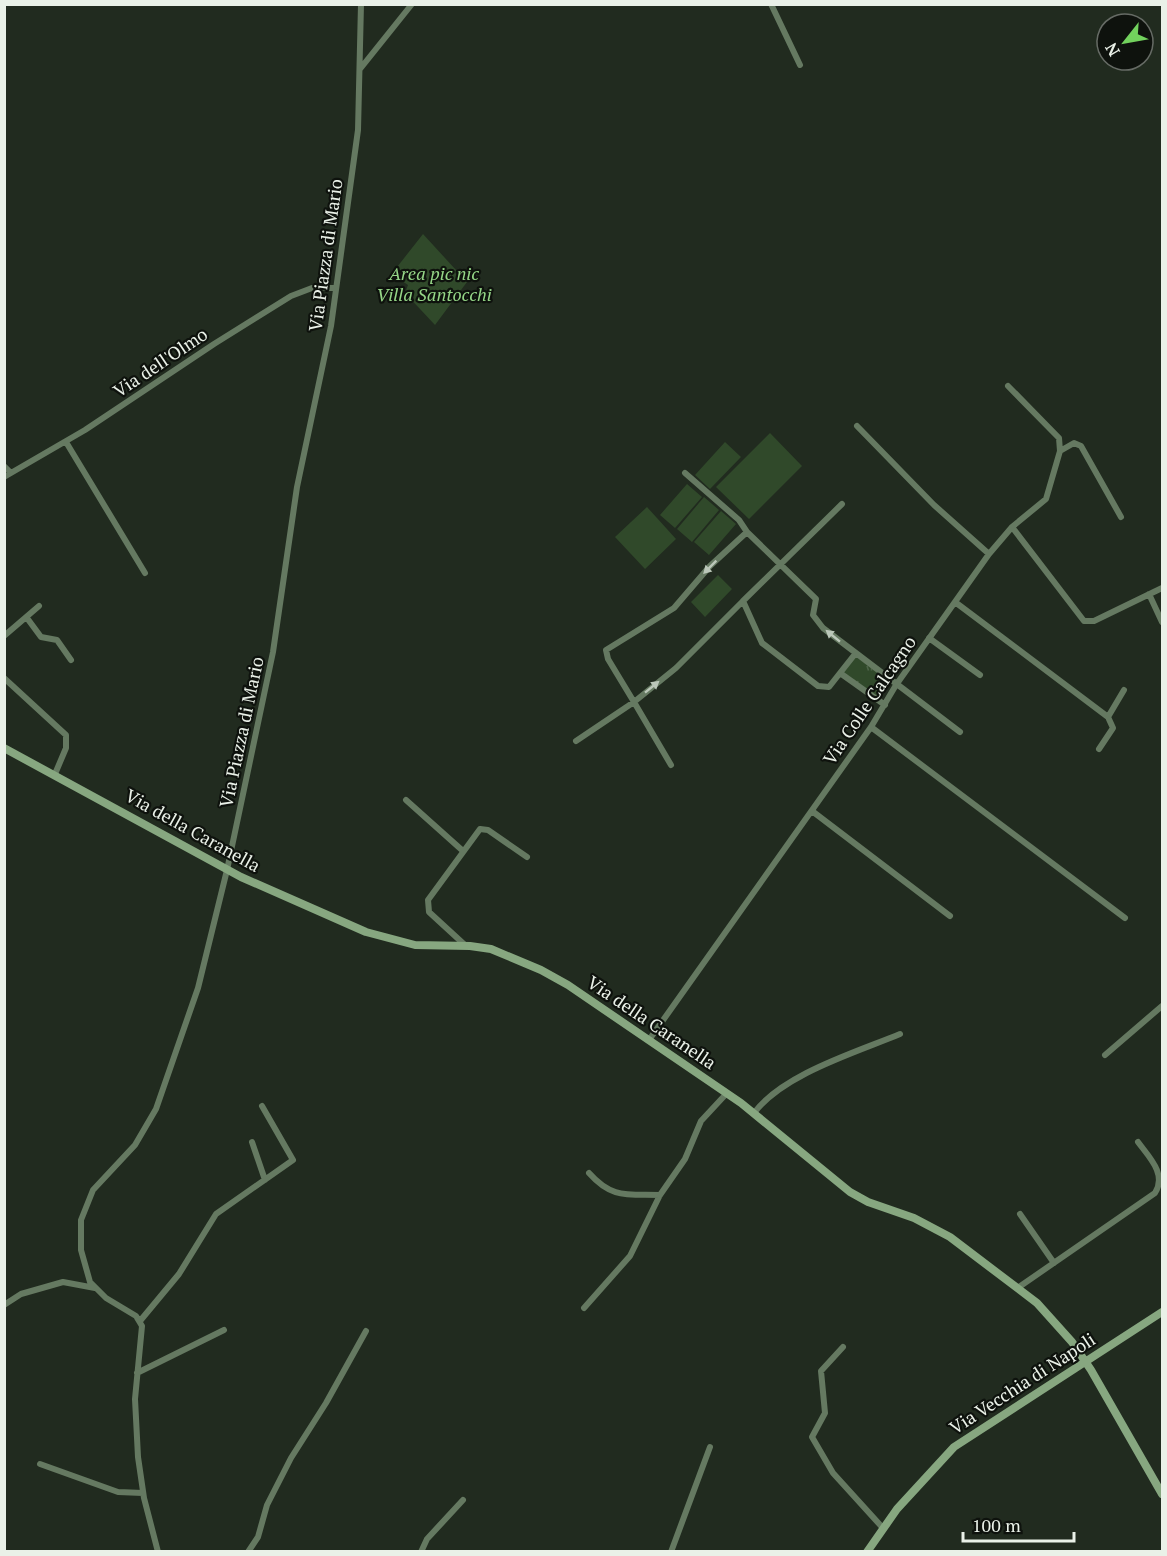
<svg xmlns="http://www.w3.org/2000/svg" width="1167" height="1556" viewBox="0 0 1167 1556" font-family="'PT Serif',serif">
<defs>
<pattern id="grass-tufts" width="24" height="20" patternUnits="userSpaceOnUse" patternTransform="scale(1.5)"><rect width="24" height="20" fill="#30492a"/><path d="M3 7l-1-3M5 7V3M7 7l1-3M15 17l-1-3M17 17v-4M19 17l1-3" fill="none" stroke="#4e6449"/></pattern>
</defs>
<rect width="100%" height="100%" fill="#212b1f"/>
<!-- grass -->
<path fill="url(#grass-tufts)" d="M 855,656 L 890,682 L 879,698 L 843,672 Z"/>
<!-- park -->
<path fill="#30492a" d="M 423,234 L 467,282 L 435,325 L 405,293 L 408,285 L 402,281 L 395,282 L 390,276 Z
M 770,433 L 802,466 L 749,519 L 716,487 Z
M 725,442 L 741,457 L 710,489 L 695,475 Z
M 687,484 L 702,497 L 675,528 L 660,515 Z
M 704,497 L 719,510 L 692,542 L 677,529 Z
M 647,507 L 676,539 L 645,569 L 615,537 Z
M 721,511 L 736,524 L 709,555 L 694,542 Z
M 718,575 L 732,589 L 705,617 L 691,602 Z"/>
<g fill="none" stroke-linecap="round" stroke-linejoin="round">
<!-- street -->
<path stroke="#657961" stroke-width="6" d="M 771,4 L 800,65
M 360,69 L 412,4
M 857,426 L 934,505 L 989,554
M 66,442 L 145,573
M 1060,451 L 1074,443 L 1081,446 L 1121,517
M 4,466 L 11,473
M 685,473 L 739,520 L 747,532
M 4,477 L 85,430 L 214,344 L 291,296 L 312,288 L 336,288
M 1012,527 L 1084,621 L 1094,621 L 1162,588
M 1149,594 L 1162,622
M 743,601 L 842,504
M 955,602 L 1108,717
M 27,618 L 41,637 L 57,640 L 71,660
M 4,636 L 39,606
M 929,638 L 980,675
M 840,673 L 855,654
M 4,678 L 66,735 L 66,748 L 55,774
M 885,705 L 840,673 L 829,687 L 818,686 L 762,643 L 743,601 L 676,668 L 634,702 L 608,659 L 606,650 L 674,608 L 710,566 L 747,532 L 816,599 L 813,615 L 823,628 L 960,732
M 871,727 L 1125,918
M 576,741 L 634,702 L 671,765
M 1099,749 L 1113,728 L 1108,717 L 1124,690
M 406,800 L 463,851
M 812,811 L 950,916
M 466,946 L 429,912 L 428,900 L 480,829 L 488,830 L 527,857
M 649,1040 L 871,727 L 896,685 L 989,554 L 1012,527 L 1046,499 L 1060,451 L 1059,438 L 1008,386
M 1105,1055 L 1162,1006
M 754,1113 C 783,1074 857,1052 900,1034
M 252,1142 L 265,1180
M 589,1173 C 612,1199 627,1194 660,1195
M 1020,1214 L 1054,1263
M 1019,1287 L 1155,1193 C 1167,1174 1149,1157 1138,1142
M 4,1305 L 21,1294 L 63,1282 L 95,1288
M 584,1308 L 630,1256 L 660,1195 L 685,1159 L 701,1121 L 727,1093
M 140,1321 L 179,1274 L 216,1214 L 293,1160 L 262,1106
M 843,1347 L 821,1371 L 825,1413 L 812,1437 L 833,1473 L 882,1527
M 137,1373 L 224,1330
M 40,1464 L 118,1492 L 143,1493
M 158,1552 L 144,1498 L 138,1457 L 135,1399 L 142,1326 L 136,1316 L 106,1298 L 90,1282 L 81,1250 L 81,1220 L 93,1190 L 135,1145 L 156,1109 L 198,988 L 227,870 L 273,652 L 297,487 L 331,326 L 358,130 L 361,4
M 248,1552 L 258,1537 L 267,1505 L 291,1458 L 326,1403 L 366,1331
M 421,1552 L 427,1539 L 463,1500
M 671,1552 L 710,1447"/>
<!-- secondary -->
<path stroke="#87a780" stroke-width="8" d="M 4,748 L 241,877 L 366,932 L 415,945 L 470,946 L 491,949 L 541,970 L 568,985 L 741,1103 L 850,1192 L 868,1202 L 914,1218 L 950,1237 L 1037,1303 L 1072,1342 L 1091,1370 L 1162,1494
M 867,1552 L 897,1509 L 954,1447 L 1162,1312"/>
</g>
<!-- one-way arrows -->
<defs><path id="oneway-solid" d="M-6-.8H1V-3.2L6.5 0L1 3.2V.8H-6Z" transform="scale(1.5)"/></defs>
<g fill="#bbc7b9">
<use href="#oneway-solid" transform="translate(710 567) rotate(135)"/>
<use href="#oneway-solid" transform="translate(833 636) rotate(-141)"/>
<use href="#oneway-solid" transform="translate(652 687) rotate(-39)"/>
</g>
<g text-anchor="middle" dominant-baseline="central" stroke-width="4.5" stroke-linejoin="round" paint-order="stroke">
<!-- street labels -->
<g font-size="18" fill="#eaf1e8" stroke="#0e120d">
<text transform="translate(325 255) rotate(-82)">Via Piazza di Mario</text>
<text transform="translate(160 362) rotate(-34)">Via dell'Olmo</text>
<text transform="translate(869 700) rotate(-56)">Via Colle Calcagno</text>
<text transform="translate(241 732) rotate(-78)">Via Piazza di Mario</text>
<text transform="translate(193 830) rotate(29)">Via della Caranella</text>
<text transform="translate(652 1022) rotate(34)">Via della Caranella</text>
<text transform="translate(1022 1383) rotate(-33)">Via Vecchia di Napoli</text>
</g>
<!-- park labels -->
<g font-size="18" font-style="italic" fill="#95d687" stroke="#0e120d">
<text x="434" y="273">Area pic nic<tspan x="434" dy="21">Villa Santocchi</tspan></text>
</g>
</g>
<!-- border -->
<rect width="1167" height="1556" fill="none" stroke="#eaf1e8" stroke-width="12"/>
<!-- north arrow -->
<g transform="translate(1125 42) rotate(239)"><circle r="28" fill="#0e120d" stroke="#666b65" stroke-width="1.5"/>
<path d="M0-4.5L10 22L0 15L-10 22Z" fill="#72d25d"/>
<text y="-9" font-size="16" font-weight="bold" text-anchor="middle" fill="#eaf1e8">N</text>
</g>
<!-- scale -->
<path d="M963 1532v9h111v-9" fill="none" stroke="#eaf1e8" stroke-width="3"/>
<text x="972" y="1532" font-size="18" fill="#eaf1e8" stroke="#0e120d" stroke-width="4.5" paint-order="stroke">100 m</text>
</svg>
